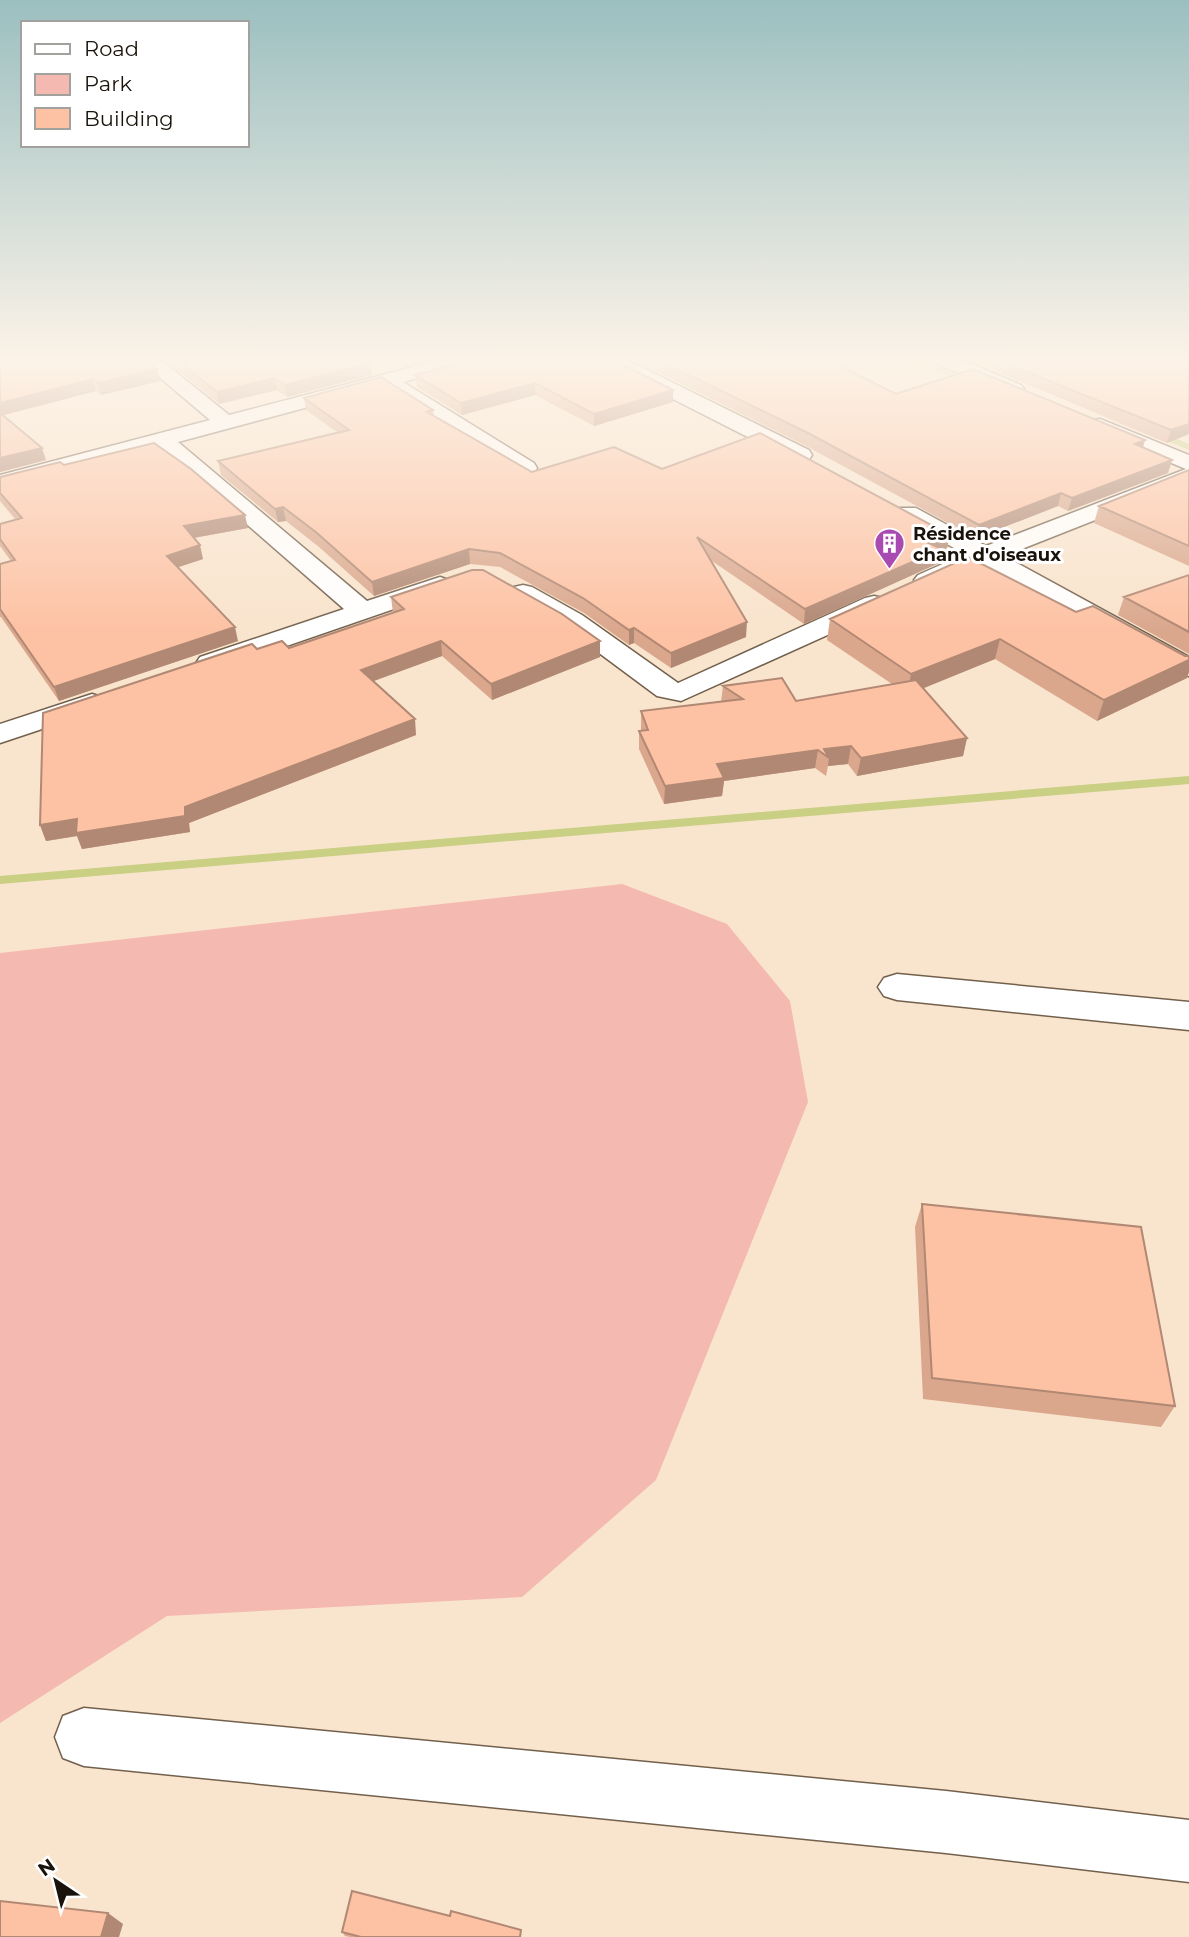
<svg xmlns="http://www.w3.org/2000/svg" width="1189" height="1937" viewBox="0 0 1189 1937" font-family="Montserrat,sans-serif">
<rect width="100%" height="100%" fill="#f9e4cd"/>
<!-- green -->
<path fill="#f4b9b1" d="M 622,884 L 727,924 L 790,1001 L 808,1102 L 656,1480 L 522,1597 L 167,1616 L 0,1723 L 0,953 Z"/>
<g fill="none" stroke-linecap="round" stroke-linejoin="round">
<!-- stream -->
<path fill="#c9cf83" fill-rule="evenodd" d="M 419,360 L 432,360 L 407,368 L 403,366 Z
M 911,360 L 922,360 L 973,383 L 966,385 Z
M 974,360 L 985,360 L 1020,376 L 1013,378 Z
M 1155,432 L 1161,432 L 1189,444 L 1189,450 L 1155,436 Z
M 1189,776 L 1189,784 L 0,884 L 0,876 Z"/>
<defs>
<path id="minor" d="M 139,360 L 161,360 L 229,415 L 439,360 L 473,360 L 470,364 L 403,382 L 534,463 L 537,468 L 534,473 L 518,473 L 383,387 L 178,442 L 367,601 L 440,577 L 449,580 L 453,585 L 449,590 L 220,669 L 210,671 L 200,669 L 196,663 L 200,657 L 344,609 L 158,447 L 0,489 L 0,475 L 210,420 Z
M 601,360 L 627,360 L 809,450 L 812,455 L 809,460 L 793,460 L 604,364 Z
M 934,360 L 962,360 L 1021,385 L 1024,389 L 1021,393 L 1007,393 L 937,364 Z
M 1100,419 L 1189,455 L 1189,483 L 1004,556 L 1189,657 L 1189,676 L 1179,674 L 983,565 L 927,588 L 918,585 L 914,580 L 918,575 L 965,554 L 900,518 L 896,513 L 900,508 L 916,508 L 986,546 L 1186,469 L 1092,430 L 1089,425 L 1092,420 Z
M 523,585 L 532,587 L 582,615 L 678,683 L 865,598 L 874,596 L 883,598 L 887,604 L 883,610 L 681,701 L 657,696 L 564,627 L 514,599 L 510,593 L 514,587 Z
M 92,694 L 102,697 L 107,703 L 102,709 L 0,743 L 0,724 Z
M 897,974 L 1189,1002 L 1189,1030 L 897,1000 L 884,996 L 878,987 L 884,978 Z
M 84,1708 L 946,1791 L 1189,1820 L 1189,1882 L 946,1853 L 84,1766 L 63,1758 L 55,1737 L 63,1716 Z"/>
</defs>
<!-- minor casing -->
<use href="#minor" stroke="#72604c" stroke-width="3"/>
<!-- minor -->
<use href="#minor" fill="#fff" fill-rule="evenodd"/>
</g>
<!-- wall -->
<path fill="#daa78d" d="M 0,360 L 157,369 L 160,381 L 101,395 L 96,391 L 3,415 L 46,460 L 0,472 Z
M 166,360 L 365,360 L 372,375 L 287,397 L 277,390 L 219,404 Z
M 470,360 L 673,402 L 594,426 L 535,395 L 462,415 L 417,387 L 415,375 Z
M 634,360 L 828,360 L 896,394 L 1145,440 L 1143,448 L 1172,460 L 1168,473 L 1068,511 L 1058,506 L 976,538 L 806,446 Z
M 994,360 L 1189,360 L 1189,434 L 1167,443 L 998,372 L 1000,363 Z
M 304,398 L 433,410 L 434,416 L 532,472 L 662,469 L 947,549 L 941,551 L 939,563 L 804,624 L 712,561 L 746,637 L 671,668 L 634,643 L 629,645 L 584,613 L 500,567 L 470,564 L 374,596 L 319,547 L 286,521 L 278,522 L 221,475 L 218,461 L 337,432 L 306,410 Z
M 64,465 L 248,528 L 194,538 L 203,559 L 177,567 L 238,641 L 59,701 L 1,617 L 0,617 L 0,564 L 11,561 L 0,546 L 0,524 L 16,520 L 0,501 L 0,477 Z
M 1189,470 L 1189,566 L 1094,523 L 1099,506 Z
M 1189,575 L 1189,654 L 1118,615 L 1124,597 Z
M 391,597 L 600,641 L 600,657 L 492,700 L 442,656 L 373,681 L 416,735 L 189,823 L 190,832 L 82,849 L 77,836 L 46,841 L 40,825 L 257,649 L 289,648 L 393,613 Z
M 1076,612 L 1189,656 L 1189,672 L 1187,678 L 1097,721 L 995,659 L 923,688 L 967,738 L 963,756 L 857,776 L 848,764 L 828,766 L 826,776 L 815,768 L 724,781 L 722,796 L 664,804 L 639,749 L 639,731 L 641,731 L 641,711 L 721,702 L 723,686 L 796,701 L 892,684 L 827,640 L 830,619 Z
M 922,1204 L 1175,1406 L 1161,1427 L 923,1399 L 915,1227 Z
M 450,1916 L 521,1930 L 521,1937 L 350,1937 L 345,1936 L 342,1932 Z"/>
<!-- shaded-wall -->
<path fill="#b18873" d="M 370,363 L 372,375 L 287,397 L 285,385 Z
M 157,369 L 160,381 L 101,395 L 98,383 Z
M 275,378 L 277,390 L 219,404 L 217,392 Z
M 93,379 L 96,391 L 0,416 L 0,403 Z
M 535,383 L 535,395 L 462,415 L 461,403 Z
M 673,390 L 673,402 L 594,426 L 594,414 Z
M 1189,424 L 1189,434 L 1167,443 L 1171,430 Z
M 1145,440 L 1141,453 L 1135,444 Z
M 42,448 L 46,460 L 0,472 L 0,458 Z
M 1172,460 L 1168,473 L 1068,511 L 1072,498 Z
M 1061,493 L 1058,506 L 976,538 L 979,525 Z
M 283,507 L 286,521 L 278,522 L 275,509 Z
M 245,515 L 248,528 L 187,539 L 184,526 Z
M 950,535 L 947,549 L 941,551 L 939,563 L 804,624 L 805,609 L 929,543 Z
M 200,545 L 203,559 L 170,570 L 167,556 Z
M 469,549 L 470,564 L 374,596 L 372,582 Z
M 747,622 L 746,637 L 671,668 L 671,653 Z
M 235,627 L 238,641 L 59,701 L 54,687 Z
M 634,628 L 634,643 L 629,645 L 629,630 Z
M 1000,639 L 995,659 L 907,695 L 911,674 Z
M 441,641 L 442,656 L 363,685 L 361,670 Z
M 600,641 L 600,657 L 492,700 L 491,684 Z
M 1189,660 L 1189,672 L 1187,678 L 1097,721 L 1104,700 Z
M 415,719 L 416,735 L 189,823 L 190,832 L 82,849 L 77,836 L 46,841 L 40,825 L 77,819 L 185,807 Z
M 967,738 L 963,756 L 857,776 L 861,758 Z
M 851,746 L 848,764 L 828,766 L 829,758 L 824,749 Z
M 818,750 L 815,768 L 724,781 L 722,796 L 664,804 L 665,786 L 717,764 Z
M 108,1913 L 123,1924 L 119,1937 L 101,1937 Z"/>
<!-- building -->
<path fill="#fdc2a4" stroke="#b18873" stroke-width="2" d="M 0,360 L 146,360 L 157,369 L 98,383 L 93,379 L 0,403 Z
M 177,360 L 365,360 L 370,363 L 285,385 L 275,378 L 217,392 Z
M 470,360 L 614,360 L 673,390 L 594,414 L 535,383 L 461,403 L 415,375 Z
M 658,360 L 828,360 L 896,394 L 973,369 L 1145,440 L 1135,444 L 1172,460 L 1072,498 L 1061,493 L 979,525 L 808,433 Z
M 1189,360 L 1189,424 L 1171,430 L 1000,361 Z
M 381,377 L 433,410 L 427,412 L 532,472 L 614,447 L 662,469 L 760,433 L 950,535 L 929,543 L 942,549 L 805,609 L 697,537 L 747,622 L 671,653 L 634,628 L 629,630 L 583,598 L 500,553 L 469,549 L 372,582 L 317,533 L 283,507 L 275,509 L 218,461 L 349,430 L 304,398 Z
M 0,413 L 42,448 L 0,458 Z
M 154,443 L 191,469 L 245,515 L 184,526 L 200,545 L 167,556 L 235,627 L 54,687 L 0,609 L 0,564 L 15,560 L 0,539 L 0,524 L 22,518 L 0,493 L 0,477 L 60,462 L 64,465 Z
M 1189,470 L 1189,546 L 1099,506 Z
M 968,557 L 1076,612 L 1093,606 L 1185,656 L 1189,656 L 1189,660 L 1104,700 L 1000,639 L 911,674 L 830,619 Z
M 472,570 L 483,570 L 562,614 L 600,641 L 491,684 L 441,641 L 361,670 L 415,719 L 185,807 L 185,816 L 76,833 L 77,819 L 40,825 L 43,713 L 252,644 L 257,649 L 282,641 L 289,648 L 404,609 L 391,597 Z
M 1189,575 L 1189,632 L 1124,597 Z
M 782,678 L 796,701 L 916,680 L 967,738 L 861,758 L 851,746 L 824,749 L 829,758 L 818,750 L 717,764 L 724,778 L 665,786 L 639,731 L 648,730 L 641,711 L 743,699 L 723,686 Z
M 922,1204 L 1141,1227 L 1175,1406 L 932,1378 Z
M 352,1891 L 450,1916 L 451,1911 L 521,1930 L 520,1937 L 361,1937 L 342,1932 Z
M 0,1901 L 108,1913 L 101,1937 L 0,1937 Z"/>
<!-- sky -->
<linearGradient id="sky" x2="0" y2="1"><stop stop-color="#9bbfc0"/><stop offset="0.57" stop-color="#fcf3e8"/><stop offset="1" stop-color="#fcf3e8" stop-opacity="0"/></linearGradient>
<rect width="1189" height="631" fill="url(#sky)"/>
<!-- icons -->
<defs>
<symbol id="building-pin" viewBox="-11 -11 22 30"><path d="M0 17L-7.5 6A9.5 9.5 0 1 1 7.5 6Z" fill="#a94ab3" stroke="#fff"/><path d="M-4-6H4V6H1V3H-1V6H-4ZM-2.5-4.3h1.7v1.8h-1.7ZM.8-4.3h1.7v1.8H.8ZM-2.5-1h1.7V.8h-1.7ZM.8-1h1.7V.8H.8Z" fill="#fff"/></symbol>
</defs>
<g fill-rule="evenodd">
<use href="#building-pin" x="872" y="526" width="35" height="47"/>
</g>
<g text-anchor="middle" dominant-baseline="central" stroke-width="6" stroke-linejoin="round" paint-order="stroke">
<!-- far-poi labels -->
<g font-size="18" font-weight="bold" fill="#1a130b" stroke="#fff" text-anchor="start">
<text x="913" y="534">Résidence<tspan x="913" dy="21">chant d'oiseaux</tspan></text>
</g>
</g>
<!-- legend -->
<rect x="21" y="21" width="228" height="126" fill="#ffffff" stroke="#a3a19d" stroke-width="2"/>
<rect x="35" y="44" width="35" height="10" fill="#ffffff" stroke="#a3a19d" stroke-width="2"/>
<text x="84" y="56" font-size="21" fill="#1a130b">Road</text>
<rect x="35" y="74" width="35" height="21" fill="#f4b9b1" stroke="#a3a19d" stroke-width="2"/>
<text x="84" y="91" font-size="21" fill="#1a130b">Park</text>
<rect x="35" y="108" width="35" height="21" fill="#fdc2a4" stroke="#a3a19d" stroke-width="2"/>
<text x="84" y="126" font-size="21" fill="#1a130b">Building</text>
<!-- north arrow -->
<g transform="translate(56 1881) rotate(325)" stroke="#ffffff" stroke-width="5" paint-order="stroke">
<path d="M0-5L12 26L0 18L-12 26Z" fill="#1a130b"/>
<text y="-10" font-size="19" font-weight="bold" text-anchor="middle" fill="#1a130b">N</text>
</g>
</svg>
